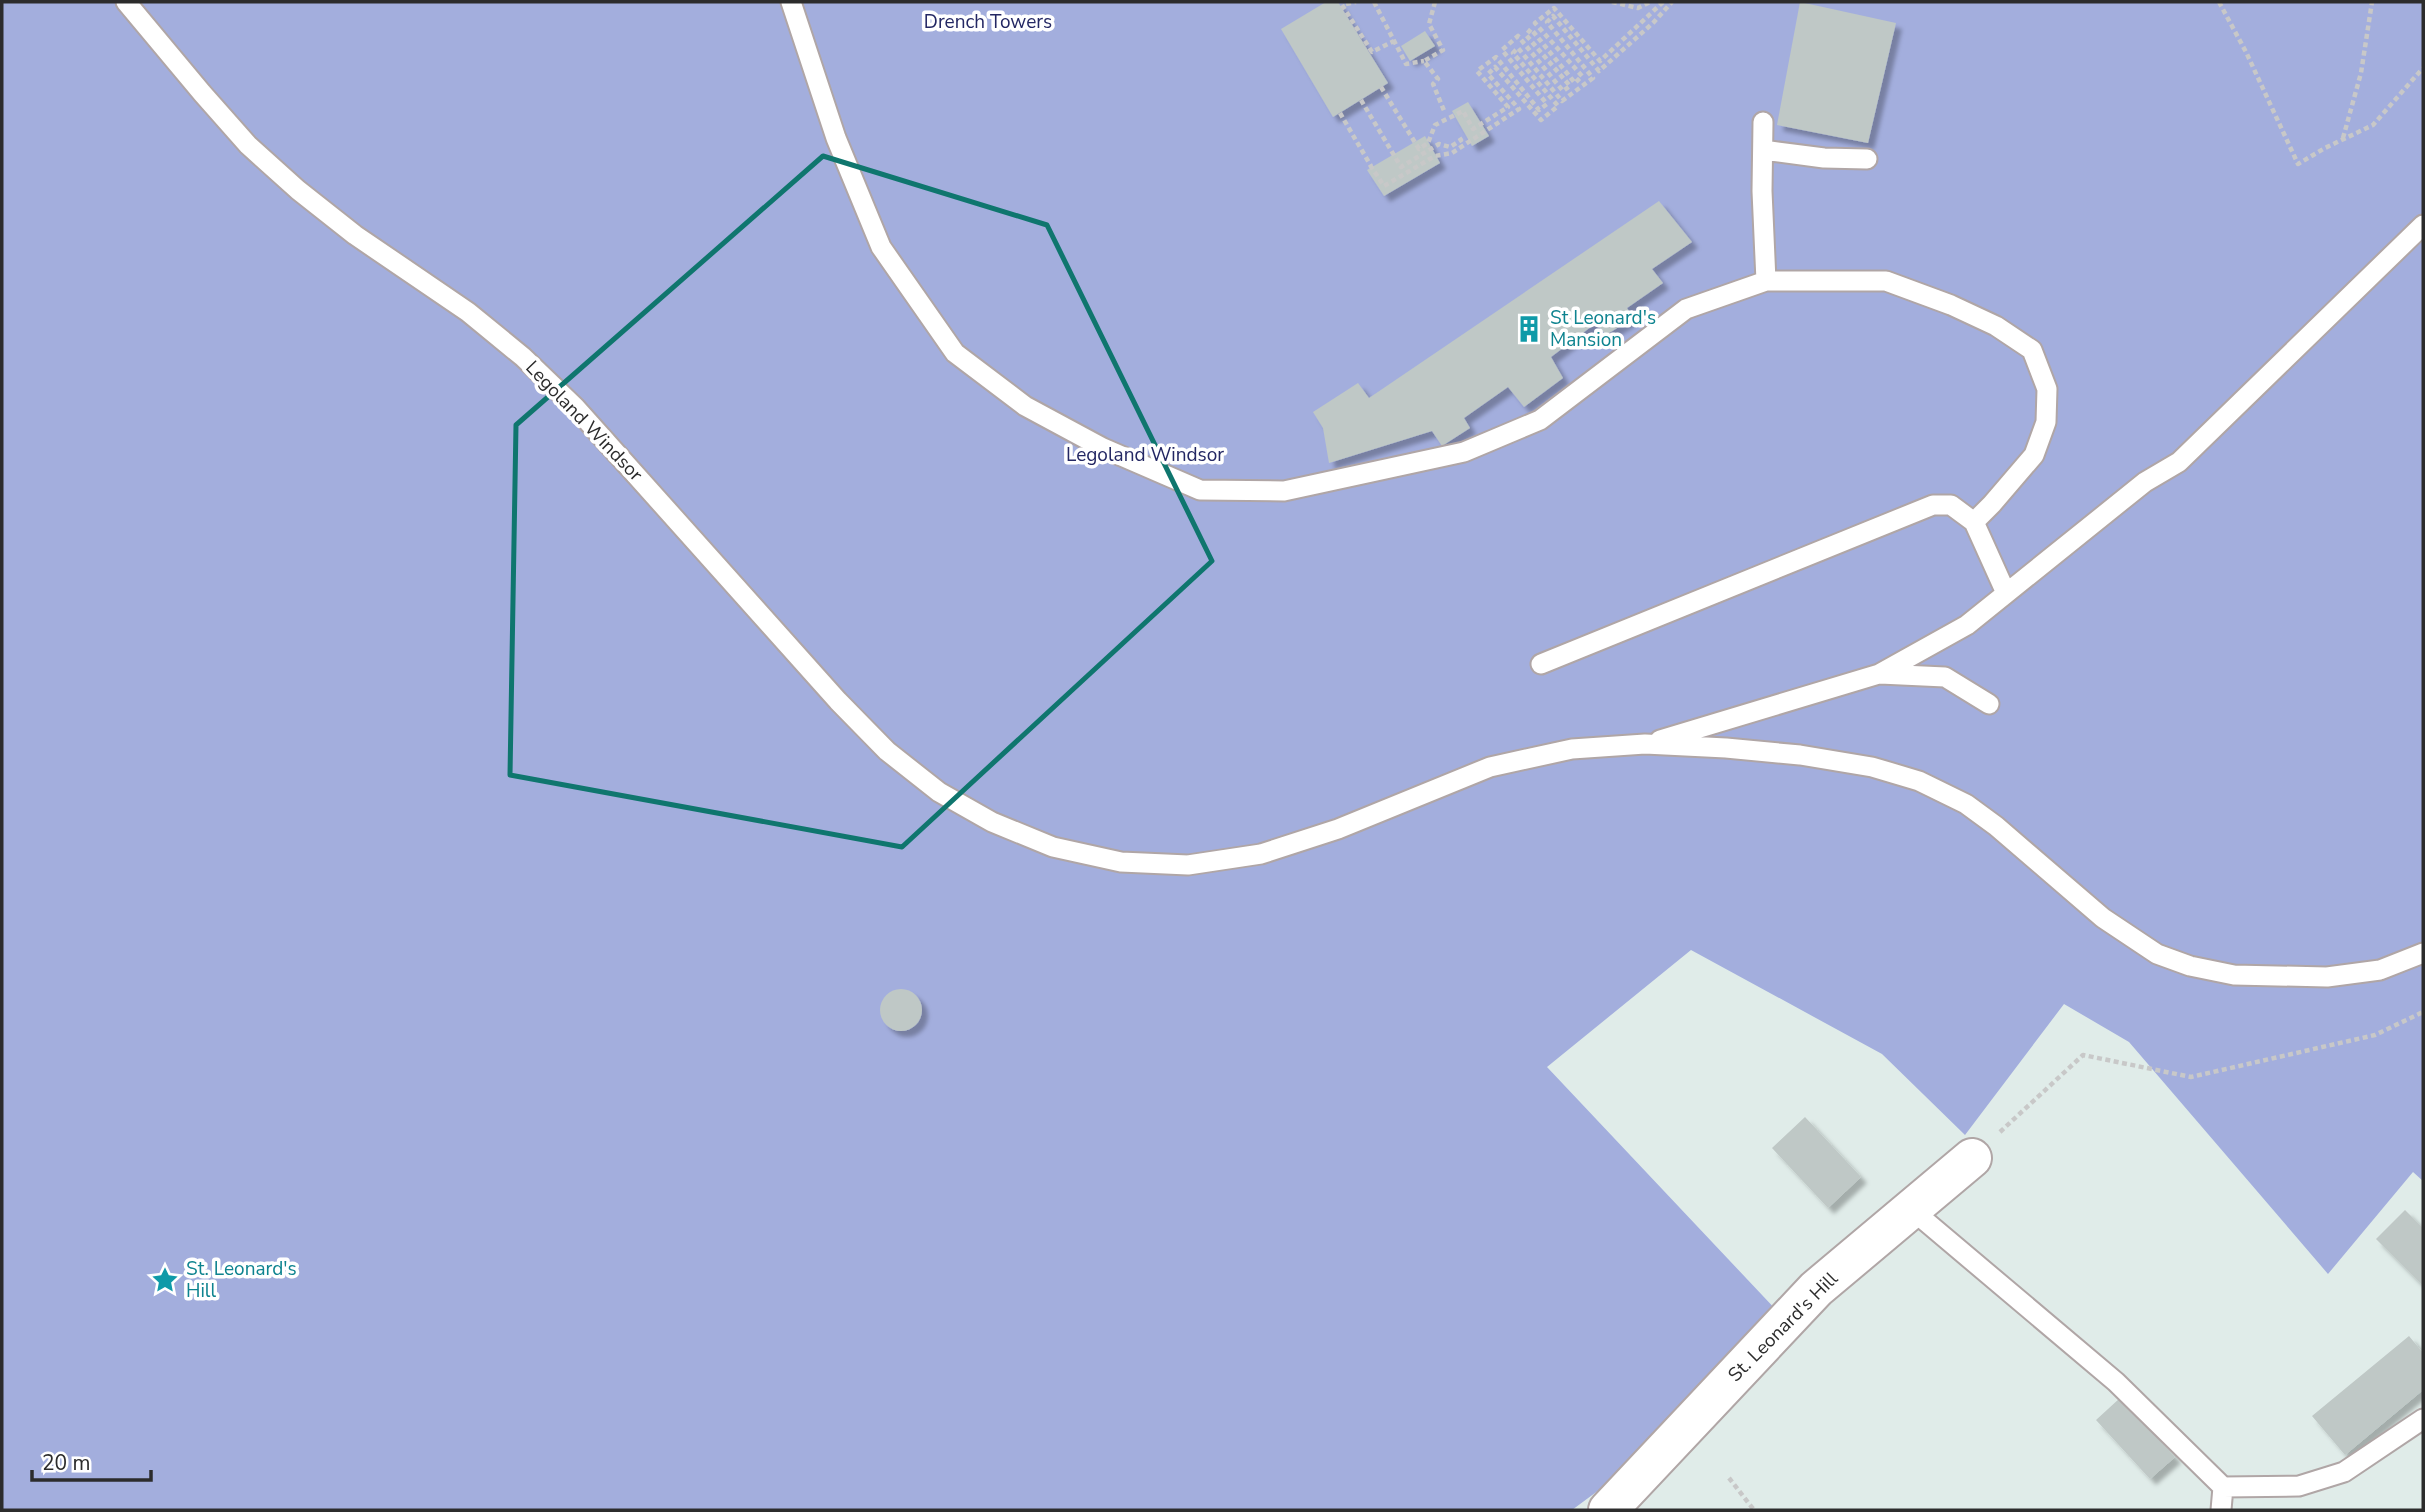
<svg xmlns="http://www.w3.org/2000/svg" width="2425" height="1512" viewBox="0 0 2425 1512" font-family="'Nunito Sans',sans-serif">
<defs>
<filter id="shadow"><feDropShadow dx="6" dy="6" stdDeviation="2" flood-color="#0004"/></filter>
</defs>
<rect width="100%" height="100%" fill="#e0ece9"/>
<!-- green -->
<path fill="#a3aedd" d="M 2,2 L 2423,2 L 2423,1181 L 2413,1172 L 2328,1274 L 2129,1042 L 2064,1004 L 1965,1135 L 1882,1054 L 1691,950 L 1547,1067 L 1779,1313 L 1630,1467 L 1572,1510 L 2,1510 Z"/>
<!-- building -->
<path fill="#bfc8c6" filter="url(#shadow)" d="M 1326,2 L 1338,2 L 1388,83 L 1333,117 L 1281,29 Z
M 1800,2 L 1896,23 L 1868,143 L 1777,125 Z
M 1425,31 L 1435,46 L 1410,61 L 1401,46 Z
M 1468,102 L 1489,136 L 1472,146 L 1452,111 Z
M 1425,136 L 1440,163 L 1384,196 L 1367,170 Z
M 1659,201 L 1692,242 L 1652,269 L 1663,283 L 1627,308 L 1633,318 L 1606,335 L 1596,323 L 1551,357 L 1563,378 L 1524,407 L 1508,387 L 1464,418 L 1470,428 L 1442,446 L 1432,431 L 1329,463 L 1323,428 L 1313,412 L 1358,383 L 1369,398 Z
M880 1010a21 21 0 1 1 42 0a21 21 0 1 1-42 0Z
M 1805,1117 L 1861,1177 L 1828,1208 L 1772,1148 Z
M 2405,1210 L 2423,1228 L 2423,1286 L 2376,1239 Z
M 2409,1336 L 2423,1353 L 2423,1390 L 2345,1455 L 2312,1416 Z
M 2120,1398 L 2175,1457 L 2150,1479 L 2096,1420 Z"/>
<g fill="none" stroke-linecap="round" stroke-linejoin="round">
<defs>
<path id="service" d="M 126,2 L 202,93 L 248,145 L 298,190 L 355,235 L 468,312 L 523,357 L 575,407 L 838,701 L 887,751 L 939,792 L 992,822 L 1053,847 L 1121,862 L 1188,865 L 1261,854 L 1338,829 L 1490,767 L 1572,749 L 1645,744 L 1726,748 L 1800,755 L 1872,767 L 1919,781 L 1966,804 L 1996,826 L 2103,918 L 2157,954 L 2190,966 L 2234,975 L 2327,977 L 2380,970 L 2423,953
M 791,2 L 836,138 L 881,247 L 955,353 L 1025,406 L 1103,448 L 1200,490 L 1284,491 L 1464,452 L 1540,420 L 1686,309 L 1766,281 L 1886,281 L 1951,305 L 1996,326 L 2032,350 L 2047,389 L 2046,422 L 2034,455 L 1992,504 L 1974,522 L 2006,593
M 1763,122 L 1762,191 L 1766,281
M 1763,150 L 1824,158 L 1867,159
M 1541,664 L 1933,505 L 1951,505 L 1974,522
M 1880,674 L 1945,677 L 1989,704
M 1660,740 L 1879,674 L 1967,625 L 2145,482 L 2179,462 L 2423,225
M 1911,1209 L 2116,1382 L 2223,1487 L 2221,1510
M 2223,1487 L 2299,1486 L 2344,1472 L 2423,1419"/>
<path id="minor" d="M 1608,1510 L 1816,1289 L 1972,1158"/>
</defs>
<!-- service casing -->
<use href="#service" stroke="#b0a6a6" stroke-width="23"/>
<!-- minor casing -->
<use href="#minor" stroke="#b0a6a6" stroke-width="42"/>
<!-- path -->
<path stroke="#c8c8c8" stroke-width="4.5" stroke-dasharray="5 3.5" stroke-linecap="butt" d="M 1374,2 L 1406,64 L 1424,61
M 1435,2 L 1429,24 L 1443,50 L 1424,61 L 1438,79 L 1433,84 L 1445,113
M 1612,2 L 1638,8 L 1650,2
M 2219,2 L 2246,52 L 2298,164 L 2325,148 L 2373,125 L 2423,68
M 1346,4 L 1356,2
M 1342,5 L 1372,52 L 1394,41
M 1381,87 L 1419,149 L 1428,143 L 1435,125 L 1463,111 L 1473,129 L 1508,107 L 1477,71 L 1496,57 L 1539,110 L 1547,104 L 1502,50 L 1518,36 L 1563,91 L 1570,86 L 1526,35 L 1531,29 L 1575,83 L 1582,76 L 1535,23 L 1554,8 L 1600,61 L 1663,2
M 1361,100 L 1401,167 L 1439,144 L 1450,147 L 1461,140 L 1459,137
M 1340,113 L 1371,166
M 2343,138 L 2361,73 L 2372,2
M 1370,165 L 1384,186 L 1435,156 L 1452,153 L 1519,109 L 1488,74 L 1495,67 L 1541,120 L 1558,106 L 1513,53 L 1518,48 L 1562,101 L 1593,78 L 1547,22 L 1553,16 L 1599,71 L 1653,23 L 1672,2
M 2000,1132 L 2083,1055 L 2191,1077 L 2375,1035 L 2423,1012
M 1729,1478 L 1754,1510"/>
<!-- service -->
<use href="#service" stroke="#fff" stroke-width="19"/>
<!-- minor -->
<use href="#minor" stroke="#fff" stroke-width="38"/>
</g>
<!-- marked area -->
<path fill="none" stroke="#0f766e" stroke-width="5" stroke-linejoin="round" d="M 823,156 L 1047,225 L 1212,561 L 902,847 L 510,775 L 516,425 Z"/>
<!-- icons -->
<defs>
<symbol id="building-bare" viewBox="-9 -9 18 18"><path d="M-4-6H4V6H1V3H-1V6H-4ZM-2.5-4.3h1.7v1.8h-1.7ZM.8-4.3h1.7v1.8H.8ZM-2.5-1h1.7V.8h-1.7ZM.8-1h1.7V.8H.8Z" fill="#0f9aa8" stroke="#fff" stroke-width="2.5" paint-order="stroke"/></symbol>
<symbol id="sight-bare" viewBox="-9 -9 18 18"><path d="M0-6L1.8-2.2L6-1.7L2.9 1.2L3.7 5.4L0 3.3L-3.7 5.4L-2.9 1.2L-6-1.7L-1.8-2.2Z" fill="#0f9aa8" stroke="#fff" stroke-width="2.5" paint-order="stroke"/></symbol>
</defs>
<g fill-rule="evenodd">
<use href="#building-bare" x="1510" y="310" width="38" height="38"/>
<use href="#sight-bare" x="146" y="1261" width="38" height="38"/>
</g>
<g text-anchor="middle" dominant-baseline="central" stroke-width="7" stroke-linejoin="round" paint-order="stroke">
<!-- park labels -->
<g font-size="19" fill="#232763" stroke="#fff">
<text x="988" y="22">Drench Towers</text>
<text x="1145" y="455">Legoland Windsor</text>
</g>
<!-- culture labels -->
<g font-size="19" fill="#0d838f" stroke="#fff" text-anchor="start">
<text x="1550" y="318">St Leonard's<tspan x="1550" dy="22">Mansion</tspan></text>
<text x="186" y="1269">St. Leonard's<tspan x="186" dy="22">Hill</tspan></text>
</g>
<!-- street labels -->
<g font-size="19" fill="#2c2c2c" stroke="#fff">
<text transform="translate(584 421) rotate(46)">Legoland Windsor</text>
<text transform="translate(1783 1327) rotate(-45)">St. Leonard's Hill</text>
</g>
</g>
<!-- border -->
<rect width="2425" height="1512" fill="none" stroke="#2c2c2c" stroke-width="7"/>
<!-- scale -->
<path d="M32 1470v10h119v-10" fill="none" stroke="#2c2c2c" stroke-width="3.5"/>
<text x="42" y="1470" font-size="21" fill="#2c2c2c" stroke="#ffffff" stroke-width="5" paint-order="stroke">20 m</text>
</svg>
